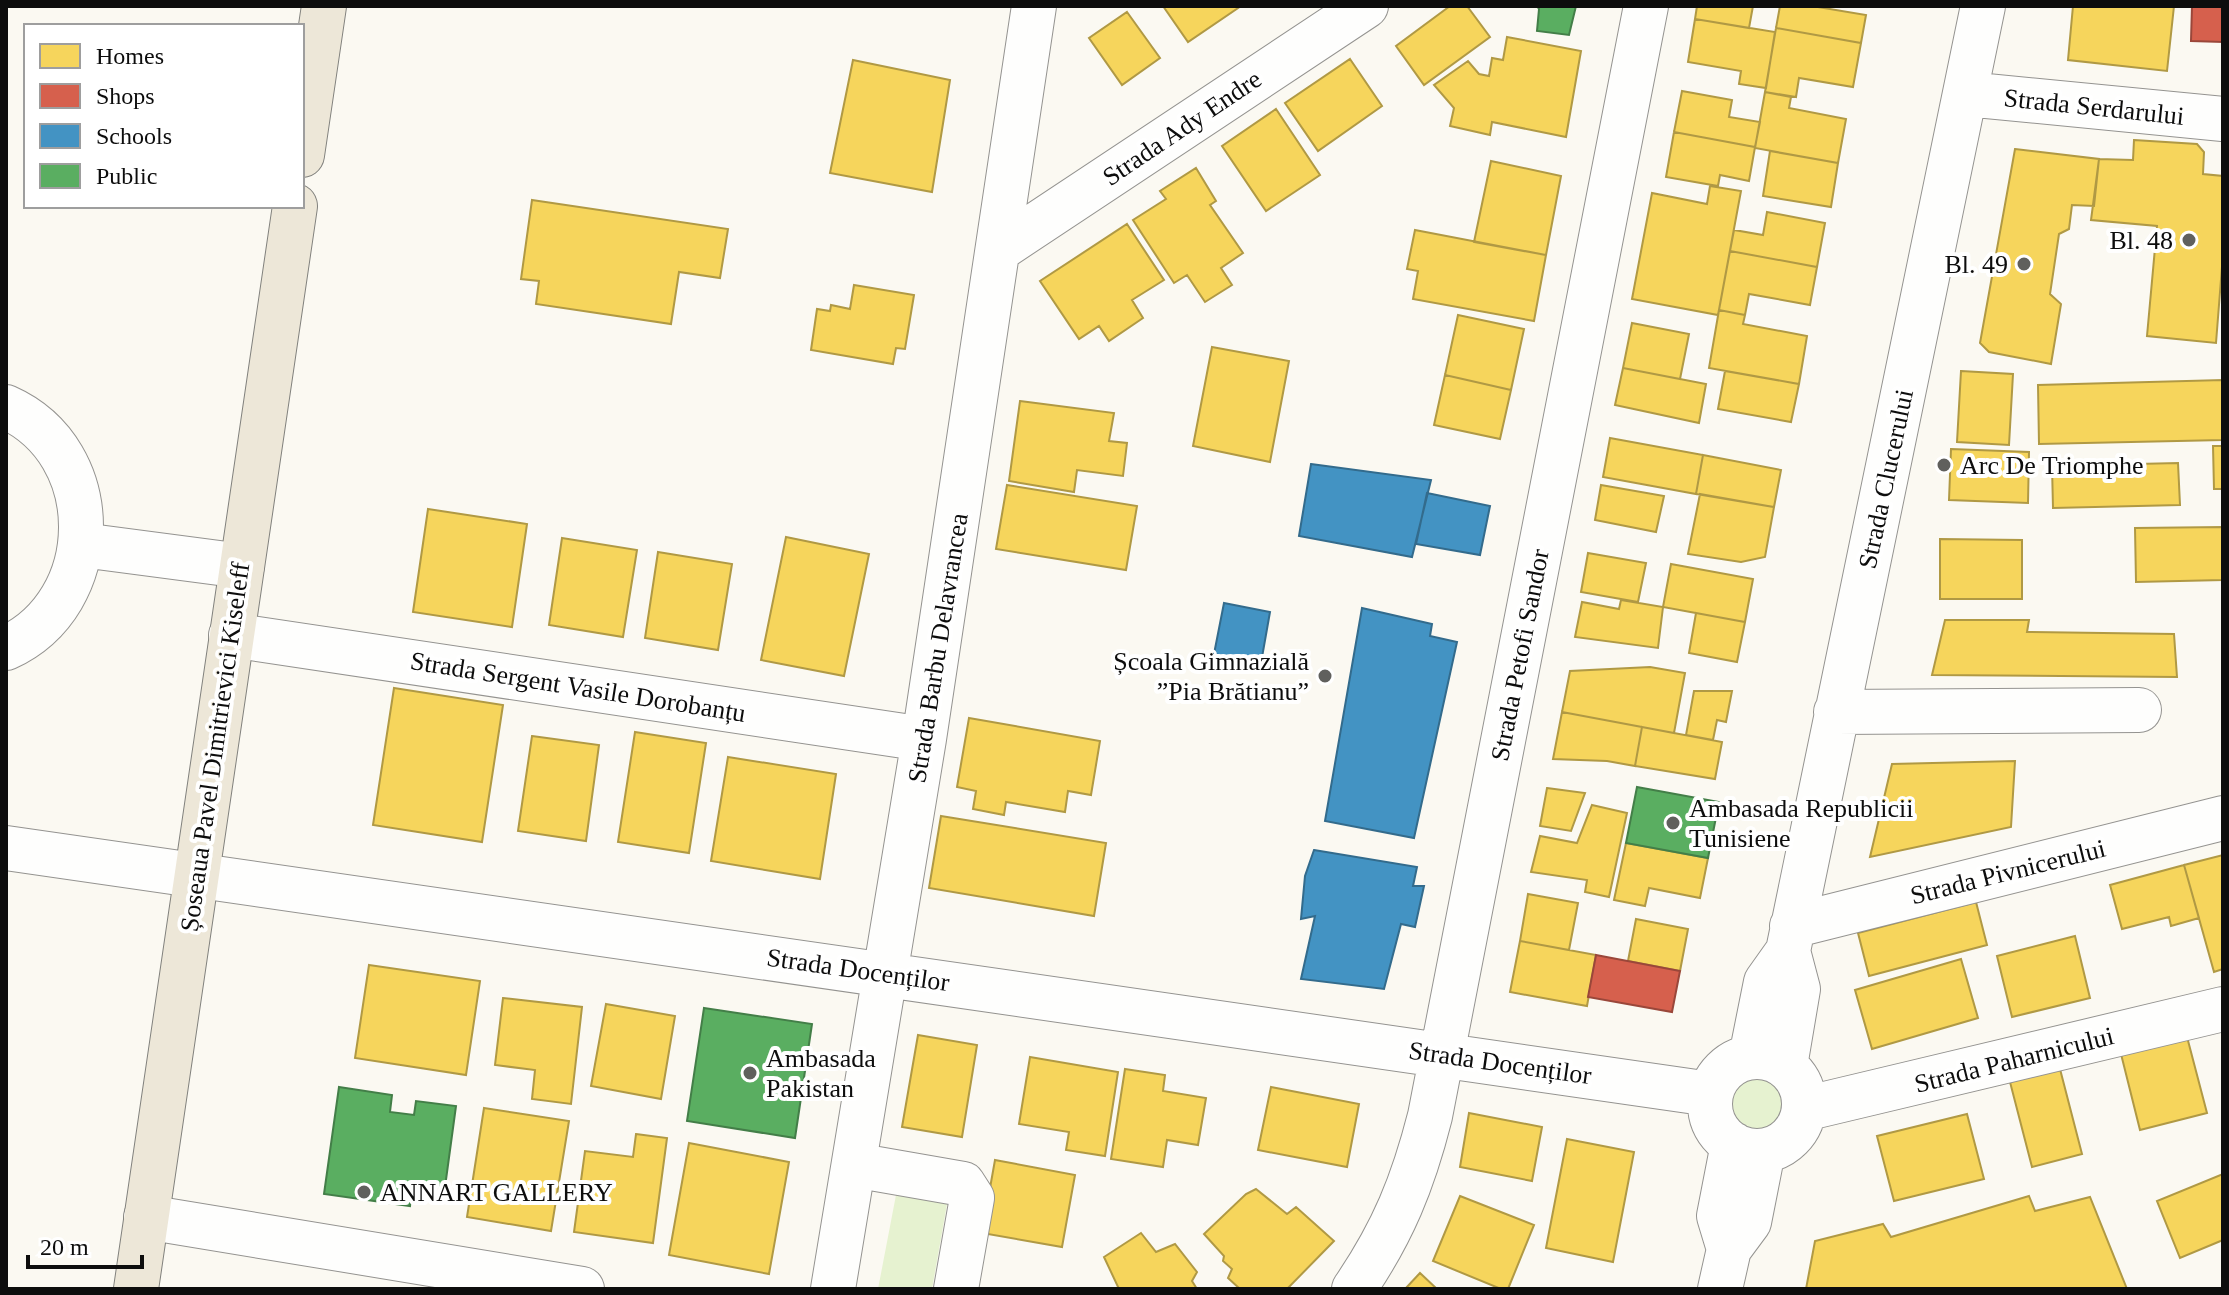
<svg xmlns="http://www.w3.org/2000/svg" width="2229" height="1295" viewBox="0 0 2229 1295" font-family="'Times New Roman',serif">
<rect width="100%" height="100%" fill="#fbf9f2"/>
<!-- green -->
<path fill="#e6f2d0" d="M1726 1104a31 31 0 1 1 62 0a31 31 0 1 1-62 0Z
M 896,1195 L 947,1204 L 932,1289 L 878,1289 Z"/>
<!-- homes -->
<path fill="#f6d55c" stroke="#b09944" stroke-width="2" d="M 1163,6 L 1241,6 L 1188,42 Z
M 1450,6 L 1467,6 L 1490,37 L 1424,85 L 1396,46 Z
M 1697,6 L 1753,6 L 1749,28 L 1695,19 Z
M 1780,6 L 1812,6 L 1866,15 L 1861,43 L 1776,28 Z
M 2073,6 L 2174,6 L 2167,71 L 2068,60 Z
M 1127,12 L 1160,58 L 1122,85 L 1089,38 Z
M 1695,19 L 1775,32 L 1766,88 L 1739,84 L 1741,71 L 1688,62 Z
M 1776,28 L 1861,43 L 1853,87 L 1799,78 L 1796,97 L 1765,92 Z
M 1507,37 L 1581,51 L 1566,137 L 1492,122 L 1490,135 L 1450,126 L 1454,108 L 1434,85 L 1468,61 L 1479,74 L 1489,76 L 1492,58 L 1503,60 Z
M 1350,59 L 1382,106 L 1318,151 L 1285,103 Z
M 853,60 L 950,80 L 932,192 L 830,173 Z
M 1682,91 L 1732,100 L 1729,117 L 1760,122 L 1755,147 L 1674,132 Z
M 1765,92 L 1791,97 L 1789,108 L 1846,119 L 1838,163 L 1755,148 Z
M 1276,109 L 1320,175 L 1266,211 L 1222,146 Z
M 1674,132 L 1755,147 L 1749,181 L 1720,175 L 1718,186 L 1666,177 Z
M 2134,140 L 2197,144 L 2204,152 L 2203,174 L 2223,176 L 2223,254 L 2216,343 L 2147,336 L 2157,226 L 2091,220 L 2099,159 L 2133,160 Z
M 2015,149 L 2099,159 L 2094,206 L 2072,205 L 2069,229 L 2059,234 L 2050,294 L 2061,304 L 2051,364 L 1989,352 L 1980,343 Z
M 1770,151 L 1838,163 L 1831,207 L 1763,196 Z
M 1491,161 L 1561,176 L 1546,255 L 1474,242 Z
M 1196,168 L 1216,201 L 1210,205 L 1243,253 L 1221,268 L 1232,285 L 1205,302 L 1187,275 L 1174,283 L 1133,220 L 1166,199 L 1160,191 Z
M 1710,186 L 1741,191 L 1718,315 L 1632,299 L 1652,193 L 1707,204 Z
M 532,200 L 728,229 L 720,278 L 679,272 L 671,324 L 536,304 L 539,281 L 521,279 Z
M 1767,212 L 1825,223 L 1817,267 L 1730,251 L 1734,230 L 1763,235 Z
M 1127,224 L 1164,280 L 1132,300 L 1143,318 L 1109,341 L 1099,326 L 1079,339 L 1040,281 Z
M 1415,230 L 1546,255 L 1534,321 L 1413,299 L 1418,271 L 1407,269 Z
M 1730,251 L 1817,267 L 1810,305 L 1749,294 L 1745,315 L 1719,310 Z
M 854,285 L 914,295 L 905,349 L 896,348 L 893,364 L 811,350 L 817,309 L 830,311 L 831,305 L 850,309 Z
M 1719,310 L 1745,315 L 1743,324 L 1807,336 L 1799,384 L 1709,368 Z
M 1458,315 L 1524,329 L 1511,390 L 1445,375 Z
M 1632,323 L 1689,334 L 1680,379 L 1623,368 Z
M 1212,347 L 1289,361 L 1270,462 L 1193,446 Z
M 1623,368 L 1706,384 L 1699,423 L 1615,405 Z
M 1725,371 L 1799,384 L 1791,422 L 1718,409 Z
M 1961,371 L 2013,374 L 2009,445 L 1957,442 Z
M 1445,375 L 1511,390 L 1500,439 L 1434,425 Z
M 2223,380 L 2223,440 L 2039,444 L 2038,385 Z
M 1020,401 L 1114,413 L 1109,441 L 1127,443 L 1123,476 L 1077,470 L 1074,492 L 1009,481 Z
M 1610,438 L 1703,455 L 1696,494 L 1603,477 Z
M 2213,446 L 2223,446 L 2223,489 L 2214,489 Z
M 1951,449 L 2029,452 L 2028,503 L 1949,500 Z
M 1703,455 L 1781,470 L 1774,507 L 1696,494 Z
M 2178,463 L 2180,505 L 2053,508 L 2052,466 Z
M 1007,485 L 1137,506 L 1126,570 L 996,549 Z
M 1601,485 L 1664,496 L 1656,532 L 1595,520 Z
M 1700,494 L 1774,507 L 1765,557 L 1741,562 L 1688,554 Z
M 428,509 L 527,524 L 512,627 L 413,612 Z
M 2223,527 L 2223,580 L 2136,582 L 2135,528 Z
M 786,537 L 869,554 L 844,676 L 761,660 Z
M 562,538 L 637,550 L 623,637 L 549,625 Z
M 1940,539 L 2022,540 L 2022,599 L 1940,599 Z
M 658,552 L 732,564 L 718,650 L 645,638 Z
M 1588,553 L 1646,563 L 1638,602 L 1581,592 Z
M 1671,564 L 1753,579 L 1745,622 L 1663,607 Z
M 1621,600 L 1663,607 L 1658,648 L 1575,637 L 1582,602 L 1619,609 Z
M 1696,613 L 1745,622 L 1737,662 L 1689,653 Z
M 1945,620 L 2029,620 L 2027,632 L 2174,634 L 2177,677 L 1932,675 Z
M 1650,667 L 1685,673 L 1674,733 L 1562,712 L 1570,671 Z
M 394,688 L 503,705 L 482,842 L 373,825 Z
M 1694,691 L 1732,691 L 1726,722 L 1717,720 L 1713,740 L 1686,735 Z
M 1562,712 L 1642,727 L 1635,766 L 1607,761 L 1553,759 Z
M 969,718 L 1100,741 L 1091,795 L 1068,791 L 1065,812 L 1006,802 L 1004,815 L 973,809 L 976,791 L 957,787 Z
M 1642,727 L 1722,742 L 1715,779 L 1635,766 Z
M 635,732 L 706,743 L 689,853 L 618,842 Z
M 532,736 L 599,745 L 586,841 L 518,831 Z
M 728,757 L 836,774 L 820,879 L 711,861 Z
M 2015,761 L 2011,827 L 1870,857 L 1892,764 Z
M 1547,788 L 1585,793 L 1571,831 L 1540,826 Z
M 1592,805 L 1627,813 L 1609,897 L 1585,892 L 1587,880 L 1531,872 L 1540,836 L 1577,843 Z
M 941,816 L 1106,843 L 1094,916 L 929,888 Z
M 1626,843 L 1708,858 L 1700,898 L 1649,888 L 1645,906 L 1614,900 Z
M 2223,855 L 2223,969 L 2214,972 L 2184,865 Z
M 2184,865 L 2199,918 L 2171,926 L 2169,917 L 2122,929 L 2110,885 Z
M 1528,894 L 1578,903 L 1569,950 L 1520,941 Z
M 1976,902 L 1987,945 L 1869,976 L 1858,933 Z
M 1636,919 L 1688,929 L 1680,971 L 1628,961 Z
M 2075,936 L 2090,998 L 2012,1017 L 1997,956 Z
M 1520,941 L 1596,955 L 1587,1006 L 1510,992 Z
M 1961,959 L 1978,1018 L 1872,1049 L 1855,990 Z
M 369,965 L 480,981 L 466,1075 L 355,1058 Z
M 503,998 L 582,1007 L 571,1104 L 532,1099 L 535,1070 L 495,1065 Z
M 606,1004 L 675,1016 L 661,1099 L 591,1086 Z
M 2186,1033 L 2207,1113 L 2140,1130 L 2120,1050 Z
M 918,1035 L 977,1045 L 962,1137 L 902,1127 Z
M 1030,1057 L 1118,1072 L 1105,1156 L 1066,1150 L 1069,1132 L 1019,1124 Z
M 1125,1069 L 1165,1075 L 1163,1091 L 1206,1098 L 1198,1145 L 1167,1140 L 1163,1167 L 1111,1159 Z
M 2060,1069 L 2082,1154 L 2032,1167 L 2010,1082 Z
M 1271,1087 L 1359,1104 L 1347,1167 L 1258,1150 Z
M 484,1108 L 569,1121 L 551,1231 L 467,1217 Z
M 1469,1113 L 1542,1127 L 1532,1181 L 1460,1167 Z
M 1967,1114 L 1984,1179 L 1894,1201 L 1877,1136 Z
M 636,1134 L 667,1138 L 653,1243 L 574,1232 L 585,1151 L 633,1157 Z
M 1567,1139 L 1634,1152 L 1613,1262 L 1546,1248 Z
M 689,1143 L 789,1162 L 769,1274 L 669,1255 Z
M 995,1160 L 1075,1175 L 1062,1247 L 982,1233 Z
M 2223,1174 L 2223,1240 L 2180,1258 L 2157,1201 Z
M 1256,1189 L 1287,1214 L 1296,1207 L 1334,1241 L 1287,1289 L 1240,1289 L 1228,1278 L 1232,1269 L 1223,1261 L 1224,1256 L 1204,1234 L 1246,1194 Z
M 1460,1196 L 1534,1225 L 1508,1289 L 1501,1289 L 1433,1261 Z
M 2029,1196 L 2035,1211 L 2090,1197 L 2127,1289 L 1806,1289 L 1815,1241 L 1883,1224 L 1891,1237 Z
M 1141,1233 L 1156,1252 L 1175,1244 L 1197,1272 L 1192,1281 L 1197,1289 L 1119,1289 L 1104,1257 Z
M 1420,1273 L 1437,1289 L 1405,1289 Z"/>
<!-- shops -->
<path fill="#d6604d" stroke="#9a473a" stroke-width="2" d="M 2192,6 L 2223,6 L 2223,42 L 2191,41 Z
M 1596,955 L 1680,971 L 1672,1012 L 1588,997 Z"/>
<!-- schools -->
<path fill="#4393c3" stroke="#336b8c" stroke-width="2" d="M 1311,464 L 1431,480 L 1412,557 L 1299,536 Z
M 1427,493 L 1490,506 L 1480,555 L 1416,544 Z
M 1224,603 L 1270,612 L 1261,663 L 1214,654 Z
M 1362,608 L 1432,624 L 1430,636 L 1457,642 L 1414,838 L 1325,821 Z
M 1314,850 L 1417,867 L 1413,886 L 1424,886 L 1415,927 L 1401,924 L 1384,989 L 1301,979 L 1315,916 L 1301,919 L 1305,876 Z"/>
<!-- public -->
<path fill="#5aae61" stroke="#437e48" stroke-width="2" d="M 1537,6 L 1576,6 L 1569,35 L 1537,31 L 1539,9 Z
M 1637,787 L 1719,802 L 1708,858 L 1626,843 Z
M 704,1008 L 812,1024 L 795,1138 L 687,1121 Z
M 339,1087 L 392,1095 L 390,1112 L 414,1115 L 416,1101 L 456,1106 L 445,1187 L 413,1182 L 410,1206 L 324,1194 Z"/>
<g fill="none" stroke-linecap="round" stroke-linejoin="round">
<defs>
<path id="minor" d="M 1966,94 L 2223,119
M 998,250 L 1366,6
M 6,407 C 107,452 105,603 6,648
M 82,545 L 242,566
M 231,635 L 924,739
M 1836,712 L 2139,710
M 6,848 L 1710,1094
M 1792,926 L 2223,818
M 1751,1057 L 1766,982 L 1788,951 L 1983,6
M1710 1104a47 47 0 1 1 94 0a47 47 0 1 1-94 0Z
M 1785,1066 L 1798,989 L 1788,951
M 1804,1109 L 2223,1009
M 854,1165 L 963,1184 L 972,1198 L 956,1289
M 146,1217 L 582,1289
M 1729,1249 L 1719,1216 L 1733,1144
M 833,1289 L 924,739 L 1034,6
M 1354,1289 C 1393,1232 1413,1183 1430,1116 L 1646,6
M 1720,1289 L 1729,1249 L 1749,1222 L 1763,1151"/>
<path id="major" d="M 302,155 L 324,6
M 136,1289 L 295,206"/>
</defs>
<!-- minor casing -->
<use href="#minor" stroke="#949390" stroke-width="46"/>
<!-- major casing -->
<use href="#major" stroke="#81817d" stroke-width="46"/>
<!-- minor -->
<use href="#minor" stroke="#fefefd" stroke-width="44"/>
<!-- major -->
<use href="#major" stroke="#ede7d8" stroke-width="44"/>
</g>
<!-- markers -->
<g fill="#60605d" stroke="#fff" stroke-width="3">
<circle cx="2189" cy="240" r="8"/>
<circle cx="2024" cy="264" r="8"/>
<circle cx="1944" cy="465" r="8"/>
<circle cx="1325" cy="676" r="8"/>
<circle cx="1673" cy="823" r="8"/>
<circle cx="750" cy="1073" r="8"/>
<circle cx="364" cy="1192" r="8"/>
</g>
<g text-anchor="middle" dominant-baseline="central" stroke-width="8" stroke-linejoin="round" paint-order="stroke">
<!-- street labels -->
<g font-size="26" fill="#0d0d0d" stroke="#fff">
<text transform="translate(2094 107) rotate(6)">Strada Serdarului</text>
<text transform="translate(1182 128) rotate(-34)">Strada Ady Endre</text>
<text transform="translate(1886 479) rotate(-78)">Strada Clucerului</text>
<text transform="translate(938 648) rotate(-81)">Strada Barbu Delavrancea</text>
<text transform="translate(1520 655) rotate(-79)">Strada Petofi Sandor</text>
<text transform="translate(578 687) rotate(9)">Strada Sergent Vasile Dorobanțu</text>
<text transform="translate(215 747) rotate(-82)">Șoseaua Pavel Dimitrievici Kiseleff</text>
<text transform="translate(2008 872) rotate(-14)">Strada Pivnicerului</text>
<text transform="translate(858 970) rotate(8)">Strada Docenților</text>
<text transform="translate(2014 1060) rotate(-14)">Strada Paharnicului</text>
<text transform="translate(1500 1063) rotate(8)">Strada Docenților</text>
</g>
<!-- poi labels -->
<g font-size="26" fill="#0d0d0d" stroke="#fff" text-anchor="start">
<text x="2173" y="240" text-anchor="end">Bl. 48</text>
<text x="2008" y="264" text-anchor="end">Bl. 49</text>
<text x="1960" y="465">Arc De Triomphe</text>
<text x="1309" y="661" text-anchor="end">Școala Gimnazială<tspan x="1309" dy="30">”Pia Brătianu”</tspan></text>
<text x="1689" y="808">Ambasada Republicii<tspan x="1689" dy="30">Tunisiene</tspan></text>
<text x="766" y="1058">Ambasada<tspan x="766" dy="30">Pakistan</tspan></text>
<text x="380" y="1192">ANNART GALLERY</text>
</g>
</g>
<!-- border -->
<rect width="2229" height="1295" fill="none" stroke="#0d0d0d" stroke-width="16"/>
<!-- legend -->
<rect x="24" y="24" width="280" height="184" fill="#ffffff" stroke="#9e9e9e" stroke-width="2"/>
<rect x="40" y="44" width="40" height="24" fill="#f6d55c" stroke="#9e9e9e" stroke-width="2"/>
<text x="96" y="64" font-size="24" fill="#0d0d0d">Homes</text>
<rect x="40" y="84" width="40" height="24" fill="#d6604d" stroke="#9e9e9e" stroke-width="2"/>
<text x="96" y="104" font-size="24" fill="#0d0d0d">Shops</text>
<rect x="40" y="124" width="40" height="24" fill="#4393c3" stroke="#9e9e9e" stroke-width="2"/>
<text x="96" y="144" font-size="24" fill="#0d0d0d">Schools</text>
<rect x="40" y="164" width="40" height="24" fill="#5aae61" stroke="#9e9e9e" stroke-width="2"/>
<text x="96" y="184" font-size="24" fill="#0d0d0d">Public</text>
<!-- scale -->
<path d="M28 1255v12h114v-12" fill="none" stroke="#0d0d0d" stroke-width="4"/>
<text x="40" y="1255" font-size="24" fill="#0d0d0d" stroke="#ffffff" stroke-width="6" paint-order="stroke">20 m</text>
</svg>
